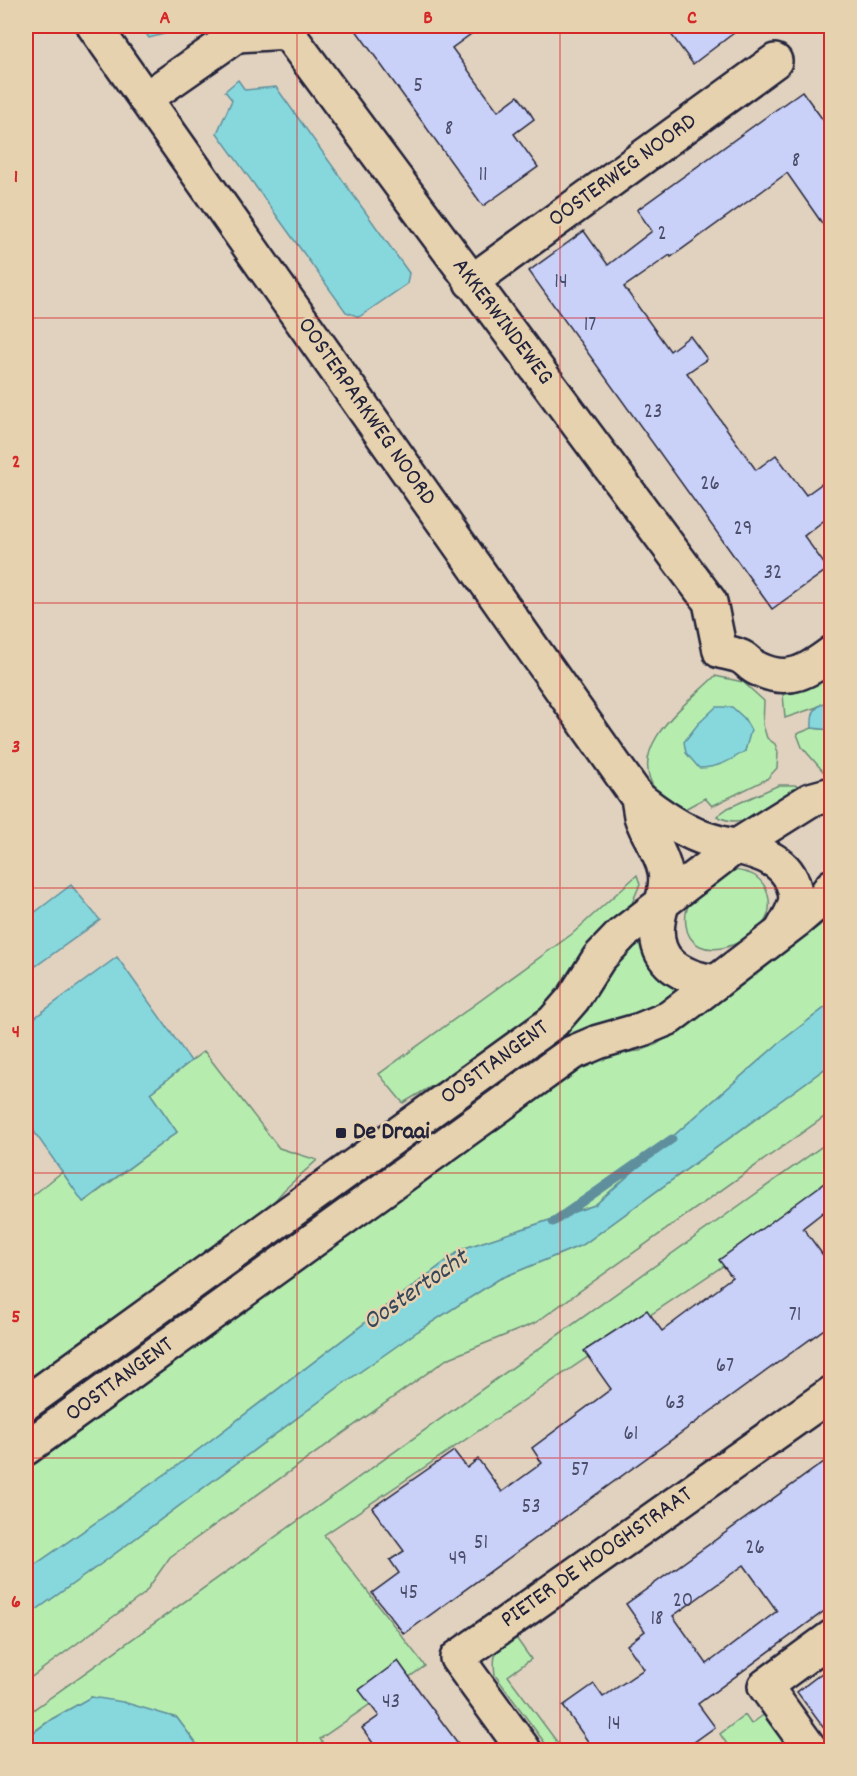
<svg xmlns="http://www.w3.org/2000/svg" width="857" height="1776" viewBox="0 0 857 1776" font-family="Dekko,sans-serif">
<rect width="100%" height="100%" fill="#e1d2bf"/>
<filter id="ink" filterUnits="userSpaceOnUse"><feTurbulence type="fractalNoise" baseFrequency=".0167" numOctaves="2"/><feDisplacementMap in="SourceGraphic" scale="12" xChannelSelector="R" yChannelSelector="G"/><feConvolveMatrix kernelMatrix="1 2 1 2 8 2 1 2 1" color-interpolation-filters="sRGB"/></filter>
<g filter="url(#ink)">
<!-- green -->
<path fill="#b6edaf" stroke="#6c8875" stroke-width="1.5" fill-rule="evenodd" d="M 831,669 L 831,699 L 817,707 L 785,718 L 783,694 L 799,692 Z
M 715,676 L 743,682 L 764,701 L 763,725 L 767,738 L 775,744 L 778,752 L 777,768 L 767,779 L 712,806 L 705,798 L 681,811 C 674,805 661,799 656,791 C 625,746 687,704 715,676 ZM 698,724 L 747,741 L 745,751 Z
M 812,728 L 831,730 L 831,778 L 829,778 L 802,747 L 797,734 Z
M 779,785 L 794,785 L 808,788 C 783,802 744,833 717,816 L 728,808 Z
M 733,870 C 741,871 749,872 755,876 C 771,887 774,911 762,925 C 750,940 719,955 700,946 C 683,938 682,913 692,898 C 700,888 721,873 733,870 Z
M 637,875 L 640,884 L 630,908 L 558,996 L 529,1029 L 403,1103 L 379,1074 L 572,934 Z
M 831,913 L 831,1003 L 779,1043 L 595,1205 L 462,1249 L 177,1466 L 26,1571 L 26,1459 L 566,1073 L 615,1053 L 640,1051 L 657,1044 L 819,926 Z
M 640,935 L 679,989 L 677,995 L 671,1002 L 532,1068 L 521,1053 L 608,964 Z
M 204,1051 L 279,1148 L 317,1160 L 284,1190 L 264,1213 L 26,1384 L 26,1201 L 62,1172 L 84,1202 L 177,1132 L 150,1093 Z
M 831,1060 L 831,1112 L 535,1323 L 447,1359 L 170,1557 L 144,1594 L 26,1681 L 26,1617 L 105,1561 L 344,1383 L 418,1331 L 499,1279 L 584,1244 L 827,1067 Z
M 831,1140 L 831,1193 L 324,1535 L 425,1666 L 320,1739 L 328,1750 L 201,1750 L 177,1718 L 91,1697 L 52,1719 L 26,1737 L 26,1715 Z
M 514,1635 L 531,1659 L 508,1676 L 563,1750 L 550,1750 L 495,1675 C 492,1652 496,1649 514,1635 Z
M 769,1711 L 798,1750 L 725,1750 L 729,1747 L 720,1734 L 745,1715 L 751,1724 Z"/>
<!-- water -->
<path fill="#87d8dd" stroke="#5f8f9c" stroke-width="1.5" d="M 141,26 L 195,26 L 196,27 L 187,33 L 183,29 L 149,38 Z
M 238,80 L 245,90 L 276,87 L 409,273 L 407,284 L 359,317 L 346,312 L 217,133 L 232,100 L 225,91 Z
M 831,699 L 831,730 L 812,728 C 811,710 815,707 831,699 Z
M 716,707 L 732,707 L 744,718 L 751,730 L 745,751 C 730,761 717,768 699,768 L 686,753 L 684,742 L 698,724 Z
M 71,885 L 100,920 L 26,973 L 26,919 Z
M 117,957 L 191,1061 L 150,1093 L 177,1132 L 83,1202 L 26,1120 L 26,1024 Z
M 831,1003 L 831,1060 L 827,1067 L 584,1244 L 499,1279 L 418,1331 L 344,1383 L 105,1561 L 26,1617 L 26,1571 L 177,1466 L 462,1249 L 595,1205 L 779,1043 Z
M 91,1697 L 123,1702 L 177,1718 L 201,1750 L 26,1750 L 26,1738 L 52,1719 Z"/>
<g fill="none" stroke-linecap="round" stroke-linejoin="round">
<!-- stream -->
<path stroke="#5f8f9c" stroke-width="9" d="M 553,1222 L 672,1139"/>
</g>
<!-- building -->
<path fill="#c9d1f9" stroke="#22223b" stroke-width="1.5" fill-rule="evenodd" d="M 353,26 L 482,26 L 452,48 L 498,111 L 518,96 L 527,108 L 534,119 L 514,134 L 538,167 L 483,206 Z
M 665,26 L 743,26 L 693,64 Z
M 802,91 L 831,131 L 831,236 L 787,173 L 671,257 L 670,255 L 624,287 L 670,351 L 690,336 L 707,359 L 687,373 L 756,470 L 776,455 L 806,495 L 831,477 L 831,515 L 804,536 L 828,569 L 772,609 L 529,271 L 584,231 L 608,265 L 652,231 L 637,210 Z
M 831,1178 L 831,1206 L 803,1228 L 831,1266 L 831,1324 L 404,1634 L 372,1593 L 399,1573 L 390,1560 L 404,1551 L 372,1508 L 454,1451 L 467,1468 L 478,1459 L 502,1492 L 542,1463 L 532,1448 L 611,1389 L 584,1351 L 647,1310 L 662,1331 L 721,1287 L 720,1286 L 732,1277 L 719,1260 Z
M 831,1457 L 831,1606 L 698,1704 L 715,1727 L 683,1750 L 594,1750 L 563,1706 L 594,1684 L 603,1697 L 644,1669 L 627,1645 L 645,1631 L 626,1604 ZM 744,1565 L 777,1611 L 707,1664 L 673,1616 Z
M 398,1661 L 425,1699 L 463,1750 L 378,1750 L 362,1728 L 379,1716 L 359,1690 Z
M 831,1666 L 831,1738 L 797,1692 Z"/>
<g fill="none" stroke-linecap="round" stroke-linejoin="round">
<defs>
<path id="street" d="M 94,26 L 638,798 C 657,813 678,828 701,837 C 731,849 781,848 793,884 C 795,891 797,896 795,903 C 793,912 786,923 781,932
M 145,99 L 237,35 L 287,32 L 710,602 L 720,651 C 728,653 737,654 743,658 C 748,661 752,667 758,669 C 789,684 808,671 832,653
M 471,282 L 775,61
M 638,798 C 639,804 640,810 641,816 C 647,835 661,851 665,871 C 668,886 662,902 659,916 C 650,959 677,977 716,982
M 524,1750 L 457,1658 L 832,1393
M 811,1750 L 765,1686 L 832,1637"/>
<path id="secondary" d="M 26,1403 L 553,1022 L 573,999 L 599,958 L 622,934 L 735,847 L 810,800 L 832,794
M 26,1448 L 572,1053 L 598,1042 L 640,1030 L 669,1018 L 796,921 L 824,897 L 832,886"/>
</defs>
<!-- street casing -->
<use href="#street" stroke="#22223b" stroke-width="38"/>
<!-- secondary casing -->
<use href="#secondary" stroke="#22223b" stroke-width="38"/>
<!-- street -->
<use href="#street" stroke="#e7d2b0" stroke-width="33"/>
<!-- secondary -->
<use href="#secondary" stroke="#e7d2b0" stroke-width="33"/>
</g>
</g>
<!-- grid -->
<path fill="none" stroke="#d62828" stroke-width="1.5" stroke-opacity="0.55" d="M 297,26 L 297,1750M 560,26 L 560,1750M 26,318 L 832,318M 26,603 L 832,603M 26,888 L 832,888M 26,1173 L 832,1173M 26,1458 L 832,1458"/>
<!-- markers -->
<rect fill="#22223b" stroke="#e7d2b0" stroke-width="2" x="335" y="1127" width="12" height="12" rx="3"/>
<g text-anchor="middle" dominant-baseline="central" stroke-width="5" stroke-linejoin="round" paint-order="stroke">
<!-- number labels -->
<g font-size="21" fill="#4c4e6a">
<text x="418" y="87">5</text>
<text x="449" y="130">8</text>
<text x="796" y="162">8</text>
<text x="483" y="176">11</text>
<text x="662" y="235">2</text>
<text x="561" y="283">14</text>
<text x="590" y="326">17</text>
<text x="653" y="413">23</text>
<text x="710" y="485">26</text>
<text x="743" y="530">29</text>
<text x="773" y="574">32</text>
<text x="795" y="1316">71</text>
<text x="725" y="1367">67</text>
<text x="675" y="1404">63</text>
<text x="631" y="1435">61</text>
<text x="580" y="1471">57</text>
<text x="531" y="1508">53</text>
<text x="481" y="1544">51</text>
<text x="755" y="1549">26</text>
<text x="458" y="1560">49</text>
<text x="409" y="1594">45</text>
<text x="683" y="1602">20</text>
<text x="657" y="1620">18</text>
<text x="391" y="1703">43</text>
<text x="614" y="1725">14</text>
</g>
<!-- street labels -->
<g font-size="24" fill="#22223b" stroke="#e7d2b0">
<text transform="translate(623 171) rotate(-36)">OOSTERWEG NOORD</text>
<text transform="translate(502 322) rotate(53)">AKKERWINDEWEG</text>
<text transform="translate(366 412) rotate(55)">OOSTERPARKWEG NOORD</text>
<text transform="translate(495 1063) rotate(-36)">OOSTTANGENT</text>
<text transform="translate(120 1380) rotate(-36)">OOSTTANGENT</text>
<text transform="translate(597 1558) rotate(-35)">PIETER DE HOOGHSTRAAT</text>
</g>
<!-- poi labels -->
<g font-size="24" font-weight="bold" fill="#22223b" stroke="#e7d2b0" text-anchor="start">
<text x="353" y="1133">De Draai</text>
</g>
<!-- water labels -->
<g font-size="26" font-style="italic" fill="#36465b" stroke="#e7d2b0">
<text transform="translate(416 1291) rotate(-35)">Oostertocht</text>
</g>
</g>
<!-- margin -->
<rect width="857" height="1776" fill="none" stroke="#e7d2b0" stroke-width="66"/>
<rect x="33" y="33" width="791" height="1710" fill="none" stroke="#d62828" stroke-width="2"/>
<g font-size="20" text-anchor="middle" font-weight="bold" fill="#d62828">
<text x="165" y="23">A</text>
<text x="428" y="23">B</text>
<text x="692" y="23">C</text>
<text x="16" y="182">1</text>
<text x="16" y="467">2</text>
<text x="16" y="752">3</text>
<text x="16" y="1037">4</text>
<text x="16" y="1322">5</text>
<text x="16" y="1607">6</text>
</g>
</svg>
